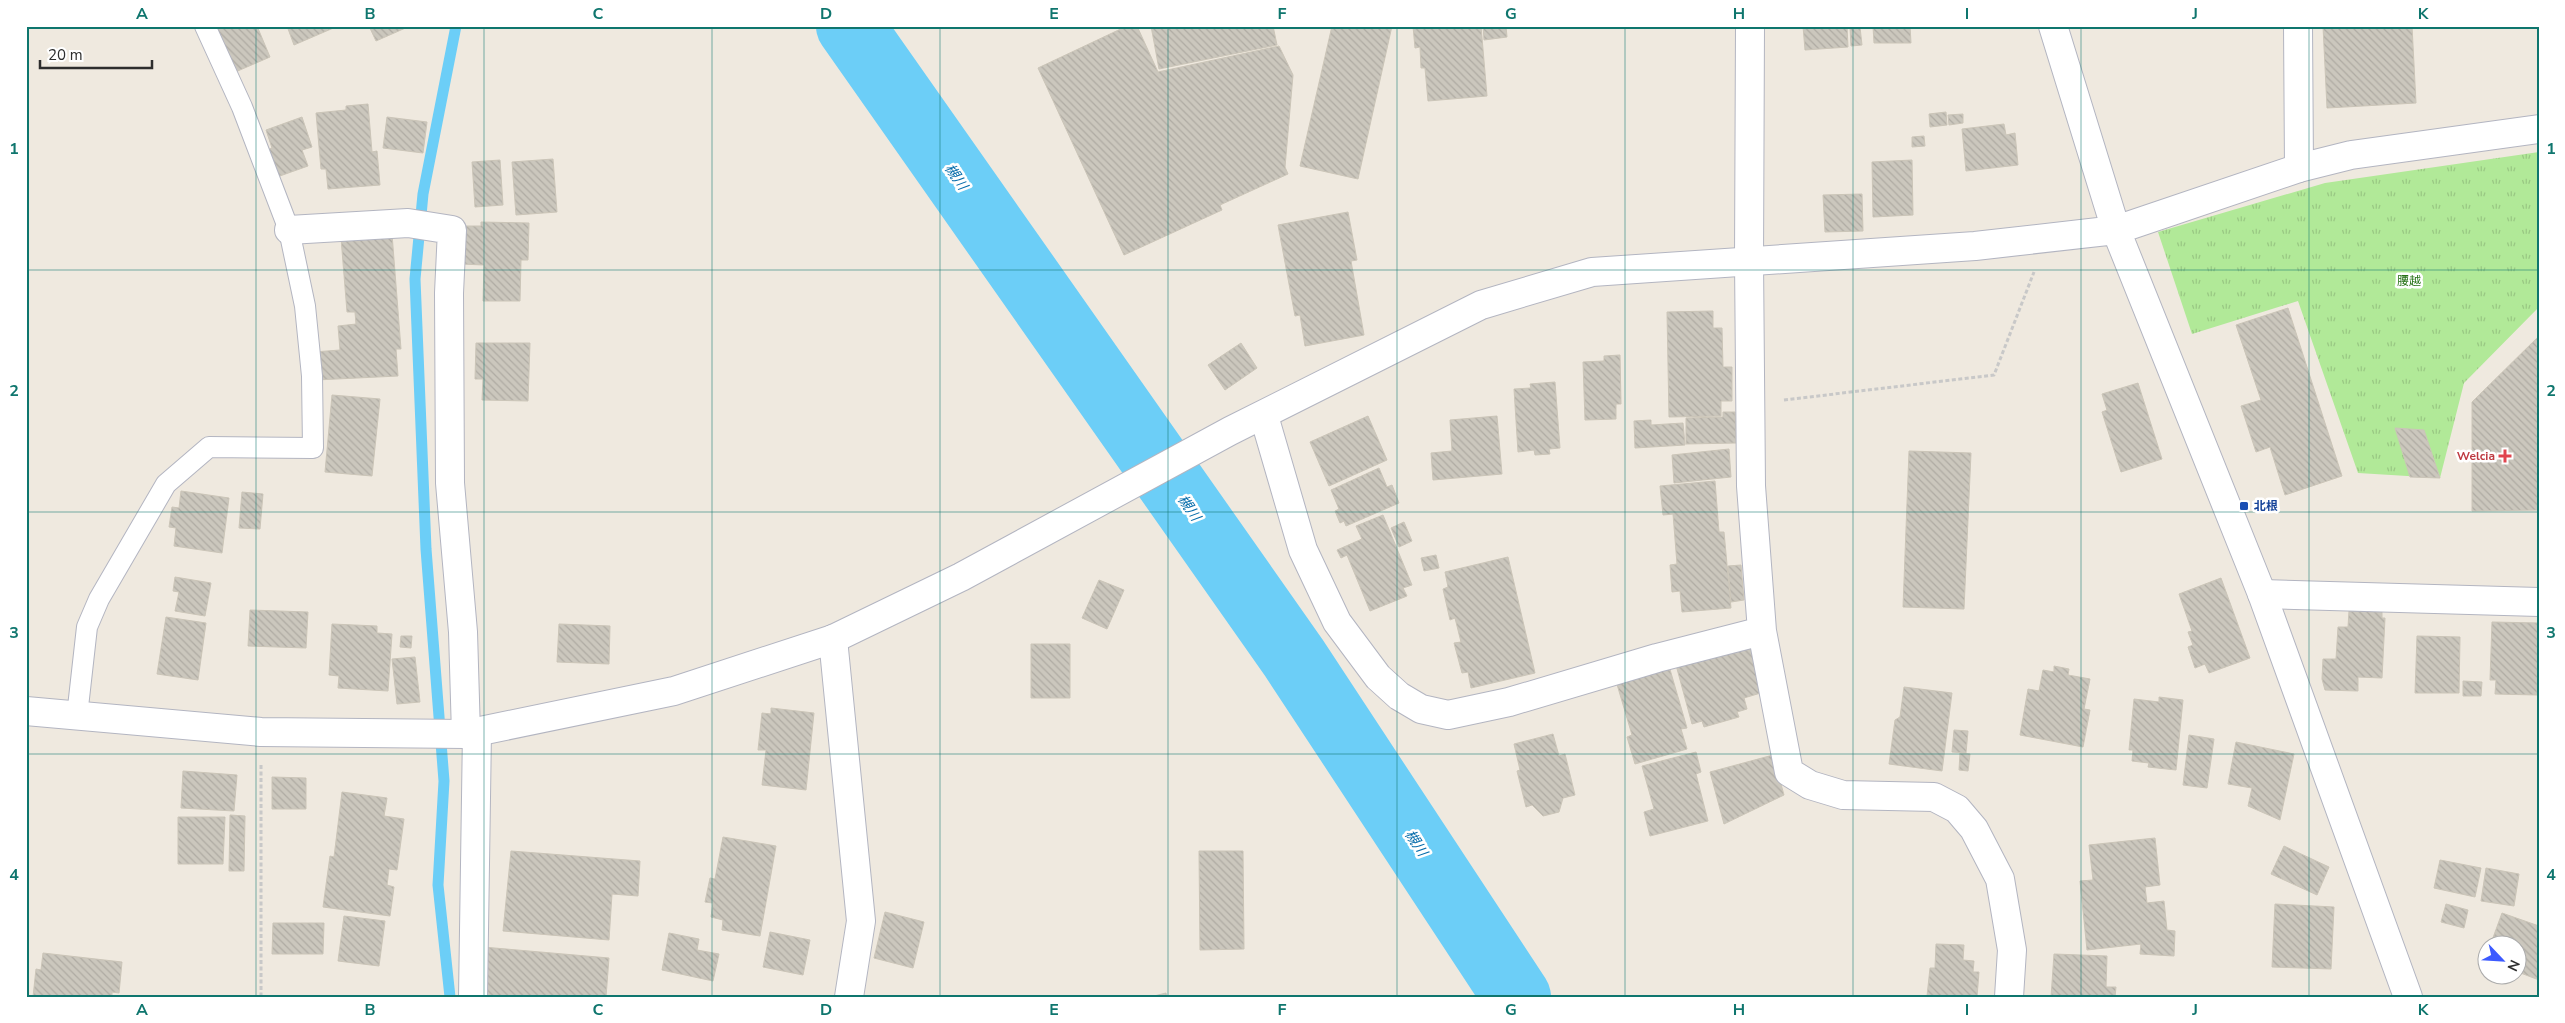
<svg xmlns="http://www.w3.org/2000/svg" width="2565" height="1023" viewBox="0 0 2565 1023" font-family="'Nunito Sans','Noto Sans JP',sans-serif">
<defs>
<pattern id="park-tufts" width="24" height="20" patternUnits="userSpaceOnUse" patternTransform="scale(1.25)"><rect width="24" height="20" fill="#b1e998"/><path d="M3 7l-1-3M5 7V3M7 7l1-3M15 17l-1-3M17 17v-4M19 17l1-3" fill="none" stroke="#99c883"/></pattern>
<pattern id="building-back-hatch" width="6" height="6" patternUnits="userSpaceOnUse" patternTransform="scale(1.25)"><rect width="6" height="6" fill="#cbc7bd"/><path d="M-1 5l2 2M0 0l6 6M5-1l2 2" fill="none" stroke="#afaba3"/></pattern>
</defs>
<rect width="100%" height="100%" fill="#efe9df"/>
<!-- park -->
<path fill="url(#park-tufts)" d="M 2539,152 L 2539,307 L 2464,383 L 2440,478 L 2358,473 L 2298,301 L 2192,334 L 2158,232 L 2325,183 Z"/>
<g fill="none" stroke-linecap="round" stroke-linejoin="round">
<!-- stream -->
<path stroke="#6ccef7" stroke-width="11" d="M 450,997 L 438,885 L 444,781 L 426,549 L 415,279 L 423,194 L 456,26"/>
<!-- river -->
<path stroke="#6ccef7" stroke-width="68" d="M 850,26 L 1294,658 L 1517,997"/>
</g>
<!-- building -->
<path fill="url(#building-back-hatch)" stroke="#cbc5b8" d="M 213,26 L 257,26 L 270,57 L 233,73 Z
M 287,26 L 338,26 L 294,45 Z
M 369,26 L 410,26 L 376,41 Z
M 1127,26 L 1137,26 L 1158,72 L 1279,46 L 1293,75 L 1285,167 L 1288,174 L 1220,205 L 1222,210 L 1124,255 L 1038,68 Z
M 1151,26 L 1273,26 L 1277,45 L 1159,69 Z
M 1332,26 L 1392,26 L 1358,179 L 1300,166 Z
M 1413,26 L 1481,26 L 1487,96 L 1428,101 L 1425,68 L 1421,68 L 1420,47 L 1415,48 Z
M 1483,26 L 1506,26 L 1507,37 L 1484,40 Z
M 1803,26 L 1847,26 L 1848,47 L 1805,50 Z
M 1873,26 L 1910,26 L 1911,43 L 1874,43 Z
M 2323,26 L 2412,26 L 2416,103 L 2327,108 Z
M 1860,27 L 1862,45 L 1851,46 L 1850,28 Z
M 368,104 L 372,152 L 377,151 L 380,185 L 328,189 L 326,169 L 321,169 L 316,113 L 346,110 L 346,106 Z
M 1946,112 L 1947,125 L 1930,127 L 1929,114 Z
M 1963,114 L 1963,123 L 1949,125 L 1948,115 Z
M 302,117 L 312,147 L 302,150 L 308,166 L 277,177 L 267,150 L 272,148 L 266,130 Z
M 387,117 L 427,122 L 423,153 L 383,148 Z
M 2004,124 L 2006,135 L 2015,133 L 2018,165 L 1966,171 L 1962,129 Z
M 1924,136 L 1925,146 L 1912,147 L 1912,137 Z
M 553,159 L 557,212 L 516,215 L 512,162 Z
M 500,160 L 503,205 L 475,207 L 472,162 Z
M 1912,160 L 1913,215 L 1873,217 L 1872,162 Z
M 1862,194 L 1863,231 L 1825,232 L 1823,195 Z
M 1348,212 L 1357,260 L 1351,261 L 1364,335 L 1305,346 L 1300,315 L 1295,316 L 1278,225 Z
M 481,222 L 529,223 L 528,260 L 521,260 L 520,301 L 483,301 L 484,265 L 461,264 L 462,226 L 481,226 Z
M 392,234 L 401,349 L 396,349 L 398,376 L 316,380 L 314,352 L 340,350 L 338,326 L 356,324 L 355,312 L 347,312 L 341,238 Z
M 2288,308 L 2342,476 L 2285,495 L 2270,447 L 2256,452 L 2241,406 L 2261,400 L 2236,325 Z
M 1713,311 L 1713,328 L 1722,328 L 1723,367 L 1732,367 L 1732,401 L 1721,401 L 1721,416 L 1669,417 L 1667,312 Z
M 2539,336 L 2539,510 L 2472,511 L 2472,402 Z
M 476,343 L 530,343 L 528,401 L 482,400 L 483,379 L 475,379 Z
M 1241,343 L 1257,368 L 1225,390 L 1208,365 Z
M 1620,355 L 1621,404 L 1616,404 L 1616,419 L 1585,420 L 1583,362 L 1604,361 L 1604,356 Z
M 1555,382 L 1560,448 L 1549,449 L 1550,454 L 1535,455 L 1534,450 L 1518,452 L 1514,389 L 1531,388 L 1530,384 Z
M 2138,383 L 2162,459 L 2121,472 L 2102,412 L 2107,410 L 2102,394 Z
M 332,395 L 380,399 L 372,476 L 325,472 Z
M 1723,412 L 1735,412 L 1736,443 L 1686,444 L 1686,418 L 1723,417 Z
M 1368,416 L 1387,460 L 1329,486 L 1310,442 Z
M 1497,416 L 1502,474 L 1433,480 L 1431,453 L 1452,451 L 1450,420 Z
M 1651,420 L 1651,425 L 1683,423 L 1685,445 L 1635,448 L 1634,421 Z
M 2395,428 L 2424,430 L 2440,478 L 2410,477 Z
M 1729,449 L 1731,477 L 1674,483 L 1672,455 Z
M 1909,451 L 1971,453 L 1964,609 L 1903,607 Z
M 1379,468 L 1387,487 L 1392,485 L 1399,503 L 1346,526 L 1344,521 L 1340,523 L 1335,511 L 1339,509 L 1331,490 Z
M 1715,481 L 1719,532 L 1724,532 L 1731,608 L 1682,612 L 1680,591 L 1672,592 L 1670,565 L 1677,564 L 1673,514 L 1663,515 L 1660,486 Z
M 181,491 L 229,498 L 222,553 L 174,546 L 176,528 L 169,527 L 172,507 L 179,508 Z
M 242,492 L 263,494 L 260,529 L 239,528 Z
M 1383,515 L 1412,585 L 1403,588 L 1407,596 L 1370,611 L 1347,555 L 1341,558 L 1337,550 L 1362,539 L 1356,526 Z
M 1404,522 L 1412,541 L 1399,547 L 1391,528 Z
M 1436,555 L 1439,568 L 1424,571 L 1421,558 Z
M 1508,557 L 1535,673 L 1471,688 L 1468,672 L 1462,673 L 1454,643 L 1461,642 L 1455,618 L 1450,620 L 1443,589 L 1448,587 L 1445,572 Z
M 1741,565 L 1744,600 L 1731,602 L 1728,566 Z
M 175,577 L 211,583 L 205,616 L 175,611 L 179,592 L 173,591 Z
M 2221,578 L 2250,658 L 2209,673 L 2205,664 L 2195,668 L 2188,647 L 2193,645 L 2188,632 L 2192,631 L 2179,594 Z
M 1099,580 L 1124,590 L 1107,629 L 1082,618 Z
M 250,610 L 308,612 L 306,648 L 248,646 Z
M 2349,611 L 2382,612 L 2382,618 L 2385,618 L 2382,678 L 2358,677 L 2358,691 L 2325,690 L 2322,679 L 2323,659 L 2336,659 L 2338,627 L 2348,627 Z
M 166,617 L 206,623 L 198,680 L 157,674 Z
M 2492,622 L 2539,623 L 2537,695 L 2495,694 L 2496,680 L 2490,680 Z
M 332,624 L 377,626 L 377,633 L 392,634 L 388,691 L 338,688 L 339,676 L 329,675 Z
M 559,624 L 610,626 L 609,664 L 557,662 Z
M 401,636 L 412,636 L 411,648 L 400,647 Z
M 2417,636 L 2460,637 L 2459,693 L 2415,693 Z
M 1031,644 L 1070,644 L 1070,698 L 1031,698 Z
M 1752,645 L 1764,692 L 1744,698 L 1747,709 L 1737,712 L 1739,717 L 1704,727 L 1702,721 L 1692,724 L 1676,665 Z
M 415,657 L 420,702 L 397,704 L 392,659 Z
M 1669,666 L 1687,728 L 1681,729 L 1687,749 L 1635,764 L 1627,737 L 1632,735 L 1616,681 Z
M 2054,666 L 2069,669 L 2068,675 L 2090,679 L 2084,709 L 2090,710 L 2083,747 L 2020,735 L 2028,689 L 2039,691 L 2043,670 L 2054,672 Z
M 2463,681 L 2482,682 L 2481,696 L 2463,696 Z
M 1904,687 L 1952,693 L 1942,771 L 1889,764 L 1895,720 L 1900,717 Z
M 2159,697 L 2183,700 L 2176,770 L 2148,767 L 2149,763 L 2132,761 L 2133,750 L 2129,750 L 2134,699 L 2159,702 Z
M 771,708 L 814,713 L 806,790 L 762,785 L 766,750 L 758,750 L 762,713 L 771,714 Z
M 1954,730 L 1968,731 L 1966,753 L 1952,752 Z
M 1553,734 L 1559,756 L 1565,754 L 1575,795 L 1563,798 L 1559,812 L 1543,816 L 1532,805 L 1526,807 L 1517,771 L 1520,770 L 1514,744 Z
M 2189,735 L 2214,739 L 2207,788 L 2183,785 Z
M 2236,742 L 2294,754 L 2280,820 L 2248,806 L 2252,788 L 2228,784 Z
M 1696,752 L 1701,772 L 1696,774 L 1708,821 L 1650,836 L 1644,812 L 1654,809 L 1642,766 Z
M 1960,753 L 1970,754 L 1968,771 L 1959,770 Z
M 1773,755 L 1784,795 L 1724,824 L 1710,772 Z
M 183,771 L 237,775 L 234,811 L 181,808 Z
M 272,777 L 306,778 L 306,809 L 272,809 Z
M 342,792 L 387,798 L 384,816 L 404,819 L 397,870 L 389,869 L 387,885 L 394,887 L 390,916 L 323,907 L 330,856 L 334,857 Z
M 230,815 L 245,816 L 244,871 L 229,871 Z
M 178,817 L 225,817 L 223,864 L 178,864 Z
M 723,837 L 776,846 L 760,936 L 722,930 L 723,920 L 711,917 L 713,903 L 705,902 L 710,878 L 715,879 Z
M 2155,838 L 2160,885 L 2145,887 L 2147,903 L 2164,901 L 2167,930 L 2175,931 L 2174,956 L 2140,954 L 2141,944 L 2087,950 L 2080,881 L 2093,880 L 2089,845 Z
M 2284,846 L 2329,867 L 2317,895 L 2271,874 Z
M 511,851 L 640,861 L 638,896 L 612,894 L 609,940 L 503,931 Z
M 1199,851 L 1243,851 L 1244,949 L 1200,950 Z
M 2440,860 L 2481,868 L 2475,897 L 2434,888 Z
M 2486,868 L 2519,874 L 2514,906 L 2481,901 Z
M 2275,904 L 2334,907 L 2331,969 L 2272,967 Z
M 2446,904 L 2468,910 L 2464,928 L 2441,922 Z
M 885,912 L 924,922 L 913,968 L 874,958 Z
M 2502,913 L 2539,926 L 2539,980 L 2518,972 L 2518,946 L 2490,946 Z
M 344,916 L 385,921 L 379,966 L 338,961 Z
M 273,923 L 324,923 L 323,954 L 272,954 Z
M 770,932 L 810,940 L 803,975 L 763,967 Z
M 669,933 L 699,939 L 697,950 L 719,954 L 713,981 L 662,970 Z
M 1936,944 L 1964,945 L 1963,960 L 1974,961 L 1973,972 L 1979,972 L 1977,997 L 1927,996 L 1930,968 L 1935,968 Z
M 483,947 L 609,958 L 606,997 L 479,997 Z
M 43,953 L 122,962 L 119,993 L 112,992 L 112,997 L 33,997 L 36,969 L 41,970 Z
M 2054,954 L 2107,956 L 2106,987 L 2116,987 L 2115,997 L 2051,997 Z
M 1166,993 L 1167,997 L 1150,997 Z"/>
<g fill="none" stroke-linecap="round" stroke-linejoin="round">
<defs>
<path id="service" d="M 77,716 L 87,627 L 99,599 L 166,484 L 209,447 L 313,448 L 312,376 L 305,306 L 289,230 L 242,107 L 205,26"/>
<path id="minor" d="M 1750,26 L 1749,260 L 1751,486 L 1762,631 L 1789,772 L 1810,785 L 1843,795 L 1934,797 L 1957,809 L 1974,829 L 2000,879 L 2012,950 L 2009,997
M 2298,26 L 2299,168
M 289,230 L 408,223 L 452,230 L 449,293 L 450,483 L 463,632 L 466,734
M 1264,416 L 1303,550 L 1337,622 L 1378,677 L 1399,696 L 1421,709 L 1448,715 L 1509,702 L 1657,658 L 1762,631
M 2262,594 L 2539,602
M 833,639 L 861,921 L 849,997
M 473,997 L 477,731"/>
<path id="tertiary" d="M 2053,26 L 2116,230 L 2262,594 L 2408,997
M 26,711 L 261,732 L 466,734 L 674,691 L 833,639 L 961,577 L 1230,431 L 1481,305 L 1592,272 L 1975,246 L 2116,230 L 2299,168 L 2351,155 L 2539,129"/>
</defs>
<!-- service casing -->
<use href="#service" stroke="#b3b5c1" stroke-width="22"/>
<!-- minor casing -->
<use href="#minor" stroke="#b3b5c1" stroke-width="30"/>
<!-- tertiary casing -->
<use href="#tertiary" stroke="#b3b5c1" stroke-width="30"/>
<!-- path -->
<path stroke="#c8c8c8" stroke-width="3" stroke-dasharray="4 2.5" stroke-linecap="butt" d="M 1784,400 L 1994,375 L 2034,272
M 261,765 L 261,997"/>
<!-- service -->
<use href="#service" stroke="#fff" stroke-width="20"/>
<!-- minor -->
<use href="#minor" stroke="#fff" stroke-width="28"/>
<!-- tertiary -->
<use href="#tertiary" stroke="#fff" stroke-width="28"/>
</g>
<!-- grid -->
<path fill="none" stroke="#0f766e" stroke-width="1" stroke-opacity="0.55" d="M 256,26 L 256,997M 484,26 L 484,997M 712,26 L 712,997M 940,26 L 940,997M 1168,26 L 1168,997M 1397,26 L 1397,997M 1625,26 L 1625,997M 1853,26 L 1853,997M 2081,26 L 2081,997M 2309,26 L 2309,997M 26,270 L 2539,270M 26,512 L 2539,512M 26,754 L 2539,754"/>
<!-- markers -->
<path fill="#e0444e" stroke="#fff" stroke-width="2" d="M2502.5 448.5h5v5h5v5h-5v5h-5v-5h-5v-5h5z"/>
<rect fill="#1a4fb4" stroke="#fff" stroke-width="2" x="2239" y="501" width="10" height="10" rx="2.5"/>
<g text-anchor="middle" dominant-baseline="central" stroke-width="5" stroke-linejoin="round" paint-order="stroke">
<!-- park labels -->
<g font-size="12" fill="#267116" stroke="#fff">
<text x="2409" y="281">腰越</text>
</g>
<!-- health labels -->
<g font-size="12" font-weight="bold" fill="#be3a42" stroke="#fff" text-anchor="end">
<text x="2495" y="456">Welcia</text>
</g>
<!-- transit labels -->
<g font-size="12" font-weight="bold" fill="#164399" stroke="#fff" text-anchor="start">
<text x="2254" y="506">北根</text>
</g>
<!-- water labels -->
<g font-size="14" font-style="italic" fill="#046baa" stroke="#fff">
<text transform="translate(956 177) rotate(55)">槻川</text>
<text transform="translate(1189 508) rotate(55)">槻川</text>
<text transform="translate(1416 843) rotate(57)">槻川</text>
</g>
</g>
<!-- border -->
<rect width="2565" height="1023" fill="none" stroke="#ffffff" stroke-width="55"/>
<!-- north arrow -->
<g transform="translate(2502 960) rotate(115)"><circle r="24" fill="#ffffff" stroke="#ababab"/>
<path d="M0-4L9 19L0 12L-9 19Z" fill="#3c5aff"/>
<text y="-8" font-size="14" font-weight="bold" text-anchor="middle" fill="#2d2d2d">N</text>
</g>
<!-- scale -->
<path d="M40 60v8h112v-8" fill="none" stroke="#2d2d2d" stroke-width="2.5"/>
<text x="48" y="60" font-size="15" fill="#2d2d2d" stroke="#ffffff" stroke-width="4" paint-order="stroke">20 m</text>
<rect x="28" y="28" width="2510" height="968" fill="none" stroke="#0f766e" stroke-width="2"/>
<g font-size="16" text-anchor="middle" font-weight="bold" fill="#0f766e">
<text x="142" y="19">A</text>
<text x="370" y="19">B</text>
<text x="598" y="19">C</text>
<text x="826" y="19">D</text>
<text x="1054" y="19">E</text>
<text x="1282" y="19">F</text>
<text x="1511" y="19">G</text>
<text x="1739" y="19">H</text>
<text x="1967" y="19">I</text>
<text x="2195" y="19">J</text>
<text x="2423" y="19">K</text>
<text x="14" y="154">1</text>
<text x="2551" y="154">1</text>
<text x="14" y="396">2</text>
<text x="2551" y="396">2</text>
<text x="14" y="638">3</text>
<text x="2551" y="638">3</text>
<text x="14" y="880">4</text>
<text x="2551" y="880">4</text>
<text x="142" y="1015">A</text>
<text x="370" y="1015">B</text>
<text x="598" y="1015">C</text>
<text x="826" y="1015">D</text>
<text x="1054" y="1015">E</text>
<text x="1282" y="1015">F</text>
<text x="1511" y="1015">G</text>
<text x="1739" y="1015">H</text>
<text x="1967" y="1015">I</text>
<text x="2195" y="1015">J</text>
<text x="2423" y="1015">K</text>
</g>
</svg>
